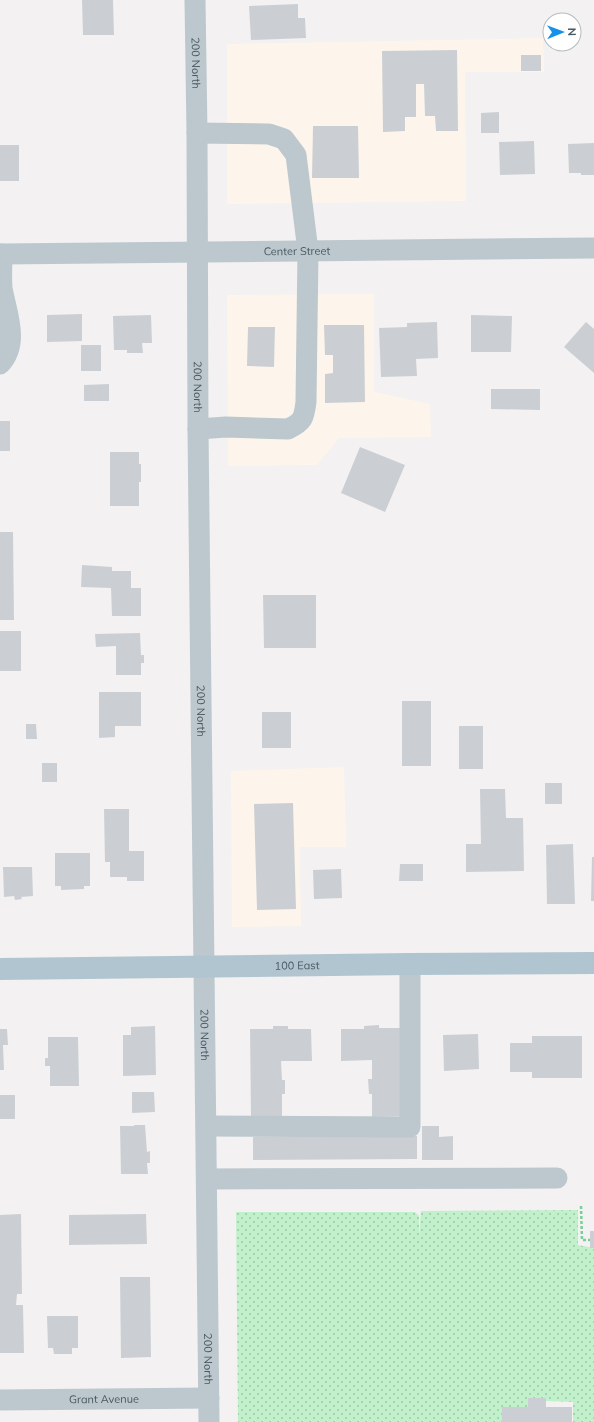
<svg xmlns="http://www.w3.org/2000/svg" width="594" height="1422" viewBox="0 0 594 1422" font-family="Mulish,sans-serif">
<defs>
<pattern id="green-dots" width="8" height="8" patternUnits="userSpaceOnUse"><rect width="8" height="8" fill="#c0f1cb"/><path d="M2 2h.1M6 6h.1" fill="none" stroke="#9ec6a8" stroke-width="1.8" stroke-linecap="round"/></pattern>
</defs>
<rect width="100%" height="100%" fill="#f3f1f1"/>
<!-- commercial -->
<path fill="#fdf5ec" d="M 543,38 L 544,72 L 465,72 L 466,201 L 227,204 L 227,44 Z
M 374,294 L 374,392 L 430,404 L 431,437 L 339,438 L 317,465 L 228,466 L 227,295 Z
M 344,767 L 346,847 L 300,847 L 301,926 L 232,927 L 231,771 Z"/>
<!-- green -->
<path fill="url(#green-dots)" d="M 578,1210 L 578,1245 L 594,1248 L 594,1422 L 573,1422 L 573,1402 L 546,1401 L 528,1407 L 502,1422 L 238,1422 L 236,1212 L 415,1212 L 419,1216 L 419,1237 L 421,1211 Z"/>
<!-- building -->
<path fill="#cbcfd3" d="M 82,0 L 113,0 L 114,35 L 83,35 Z
M 298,4 L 298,18 L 305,18 L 306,38 L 251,40 L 249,6 Z
M 457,50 L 458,131 L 436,131 L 435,116 L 425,116 L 424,84 L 416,84 L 416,117 L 405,117 L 405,131 L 383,132 L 382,51 Z
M 521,55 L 541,55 L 541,71 L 521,71 Z
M 499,112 L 499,133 L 481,133 L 481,113 Z
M 313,126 L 358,126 L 359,178 L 312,178 Z
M 534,141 L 535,174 L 500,175 L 499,142 Z
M 594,143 L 594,175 L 581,175 L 581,173 L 569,173 L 568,144 Z
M 0,145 L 19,145 L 19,181 L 0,181 Z
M 82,314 L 82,341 L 47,342 L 47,315 Z
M 151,315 L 152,343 L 142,343 L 143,353 L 127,353 L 127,350 L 114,350 L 113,316 Z
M 471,315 L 512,316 L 511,352 L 471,352 Z
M 437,322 L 438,358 L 416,359 L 417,376 L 381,377 L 379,328 L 407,327 L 407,323 Z
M 586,322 L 594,329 L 594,373 L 564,347 Z
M 324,325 L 364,325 L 365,402 L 325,403 L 325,374 L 333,373 L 333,355 L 325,355 Z
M 248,327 L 275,327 L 274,367 L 247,366 Z
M 81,345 L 101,345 L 101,371 L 81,371 Z
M 109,384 L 109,401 L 84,401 L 84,385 Z
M 491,389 L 540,389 L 540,410 L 491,409 Z
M 0,421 L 10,421 L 10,451 L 0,451 Z
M 360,447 L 405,465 L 385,512 L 341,493 Z
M 110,452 L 139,452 L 139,464 L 141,464 L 141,482 L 139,482 L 139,506 L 110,506 Z
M 0,532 L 13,532 L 14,620 L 0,620 Z
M 82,565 L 112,567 L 112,571 L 131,571 L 131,588 L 141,588 L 141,616 L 112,616 L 111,588 L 81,587 Z
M 263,595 L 316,595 L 316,648 L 264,648 Z
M 0,631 L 21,631 L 21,671 L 0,671 Z
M 140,633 L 141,655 L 144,655 L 144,663 L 141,663 L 141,675 L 116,675 L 116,646 L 96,647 L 95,634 Z
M 99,692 L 141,692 L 141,726 L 115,726 L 115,737 L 99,738 Z
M 402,701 L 431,701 L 431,766 L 402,766 Z
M 262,712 L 291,712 L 291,748 L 262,748 Z
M 26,724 L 36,724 L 37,739 L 26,739 Z
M 459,726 L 483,726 L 483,769 L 459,769 Z
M 42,763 L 57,763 L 57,782 L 42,782 Z
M 545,783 L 562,783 L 562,804 L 545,804 Z
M 480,789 L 505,789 L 506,818 L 523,818 L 524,871 L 466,872 L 466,844 L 481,844 Z
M 293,803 L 296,909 L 257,910 L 254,804 Z
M 104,809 L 129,809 L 129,851 L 144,851 L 144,881 L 127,881 L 127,877 L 110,877 L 110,862 L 105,862 Z
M 573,844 L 575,904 L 547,904 L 546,845 Z
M 55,853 L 90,853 L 90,886 L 84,886 L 84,889 L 61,890 L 61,886 L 55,886 Z
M 592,857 L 594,857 L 594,901 L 591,901 Z
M 400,864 L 423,864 L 423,881 L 399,881 Z
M 3,867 L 32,867 L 33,896 L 21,897 L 22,899 L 15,900 L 14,896 L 4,897 Z
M 341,869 L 342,898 L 314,899 L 313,870 Z
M 379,1025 L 379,1028 L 402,1028 L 403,1116 L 372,1117 L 372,1094 L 369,1094 L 368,1079 L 372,1079 L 372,1060 L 341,1061 L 341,1029 L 364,1029 L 364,1026 Z
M 155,1026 L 156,1075 L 123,1076 L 123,1035 L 131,1035 L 131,1027 Z
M 273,1026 L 288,1026 L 288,1029 L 311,1029 L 312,1061 L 281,1061 L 282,1080 L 285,1080 L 285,1094 L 282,1094 L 282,1117 L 251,1117 L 250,1029 L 273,1029 Z
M 0,1029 L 7,1029 L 8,1045 L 3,1045 L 4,1070 L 0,1070 Z
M 478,1034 L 479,1069 L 444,1071 L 443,1035 Z
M 532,1036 L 582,1036 L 582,1078 L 532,1078 L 532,1072 L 510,1072 L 510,1043 L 532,1043 Z
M 48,1037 L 78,1037 L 79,1086 L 50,1086 L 50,1066 L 45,1066 L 45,1058 L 48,1058 Z
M 132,1092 L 154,1092 L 155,1112 L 132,1113 Z
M 0,1095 L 15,1095 L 15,1119 L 0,1119 Z
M 134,1125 L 145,1125 L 147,1152 L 150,1151 L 150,1163 L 147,1163 L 148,1174 L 121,1174 L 120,1126 L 134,1126 Z
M 422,1126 L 439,1126 L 439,1137 L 453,1136 L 453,1160 L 422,1160 Z
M 417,1136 L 417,1159 L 253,1160 L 253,1137 Z
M 21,1214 L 22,1294 L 17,1294 L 16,1305 L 23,1305 L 24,1353 L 0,1353 L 0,1215 Z
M 146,1214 L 147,1244 L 69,1245 L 69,1215 Z
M 590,1231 L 594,1231 L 594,1248 L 590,1248 Z
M 120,1277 L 150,1277 L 151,1357 L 121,1358 Z
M 47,1316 L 78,1316 L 78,1348 L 72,1348 L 72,1354 L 54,1354 L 53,1348 L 48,1348 Z
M 528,1398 L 546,1398 L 546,1407 L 572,1407 L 572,1422 L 502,1422 L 502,1407 L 528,1407 Z"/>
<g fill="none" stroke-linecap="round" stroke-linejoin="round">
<!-- path -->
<path stroke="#77d097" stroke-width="2.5" stroke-dasharray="3 2" stroke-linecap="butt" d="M 581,1206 L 582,1240 L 590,1240"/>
<!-- minor -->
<g stroke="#bcc8ce" stroke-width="21">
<path id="s1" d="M 195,0 L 197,133 L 198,429 L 209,1422"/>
<path d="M 197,133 L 269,134 L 284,139 L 296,155 L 308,251 L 306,402 C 304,418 303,422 288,429 L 226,427 L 198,429"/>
<path id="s2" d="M 0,254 L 594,248"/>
<path d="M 0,364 C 20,343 6,312 2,288 C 1,277 2,265 2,254"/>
<path d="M 206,1126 L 410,1127 L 410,964"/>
<path d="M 207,1179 L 557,1178"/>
<path id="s3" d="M 0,1400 L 209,1398"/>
</g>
<!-- major -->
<path stroke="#b0c5d0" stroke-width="22" id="s4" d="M 0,969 L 410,964 L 594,963"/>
</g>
<g text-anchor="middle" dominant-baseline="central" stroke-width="3" stroke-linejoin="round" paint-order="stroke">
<!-- street labels -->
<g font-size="11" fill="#48585f" stroke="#fff">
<text stroke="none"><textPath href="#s1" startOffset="63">200 North</textPath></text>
<text stroke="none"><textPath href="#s2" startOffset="297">Center Street</textPath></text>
<text stroke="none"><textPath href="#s1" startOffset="387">200 North</textPath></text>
<text stroke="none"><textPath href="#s1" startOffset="711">200 North</textPath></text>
<text stroke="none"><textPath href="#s4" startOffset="297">100 East</textPath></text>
<text stroke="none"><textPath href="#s1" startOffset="1035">200 North</textPath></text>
<text stroke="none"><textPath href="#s1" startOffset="1359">200 North</textPath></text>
<text stroke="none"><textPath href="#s3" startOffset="104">Grant Avenue</textPath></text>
</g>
</g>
<!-- north arrow -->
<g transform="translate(562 32) rotate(89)"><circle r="19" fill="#ffffff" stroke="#b6bcbf"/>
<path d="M0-3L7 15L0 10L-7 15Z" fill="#1691e9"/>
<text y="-6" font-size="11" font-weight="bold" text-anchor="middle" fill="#48585f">N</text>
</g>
</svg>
